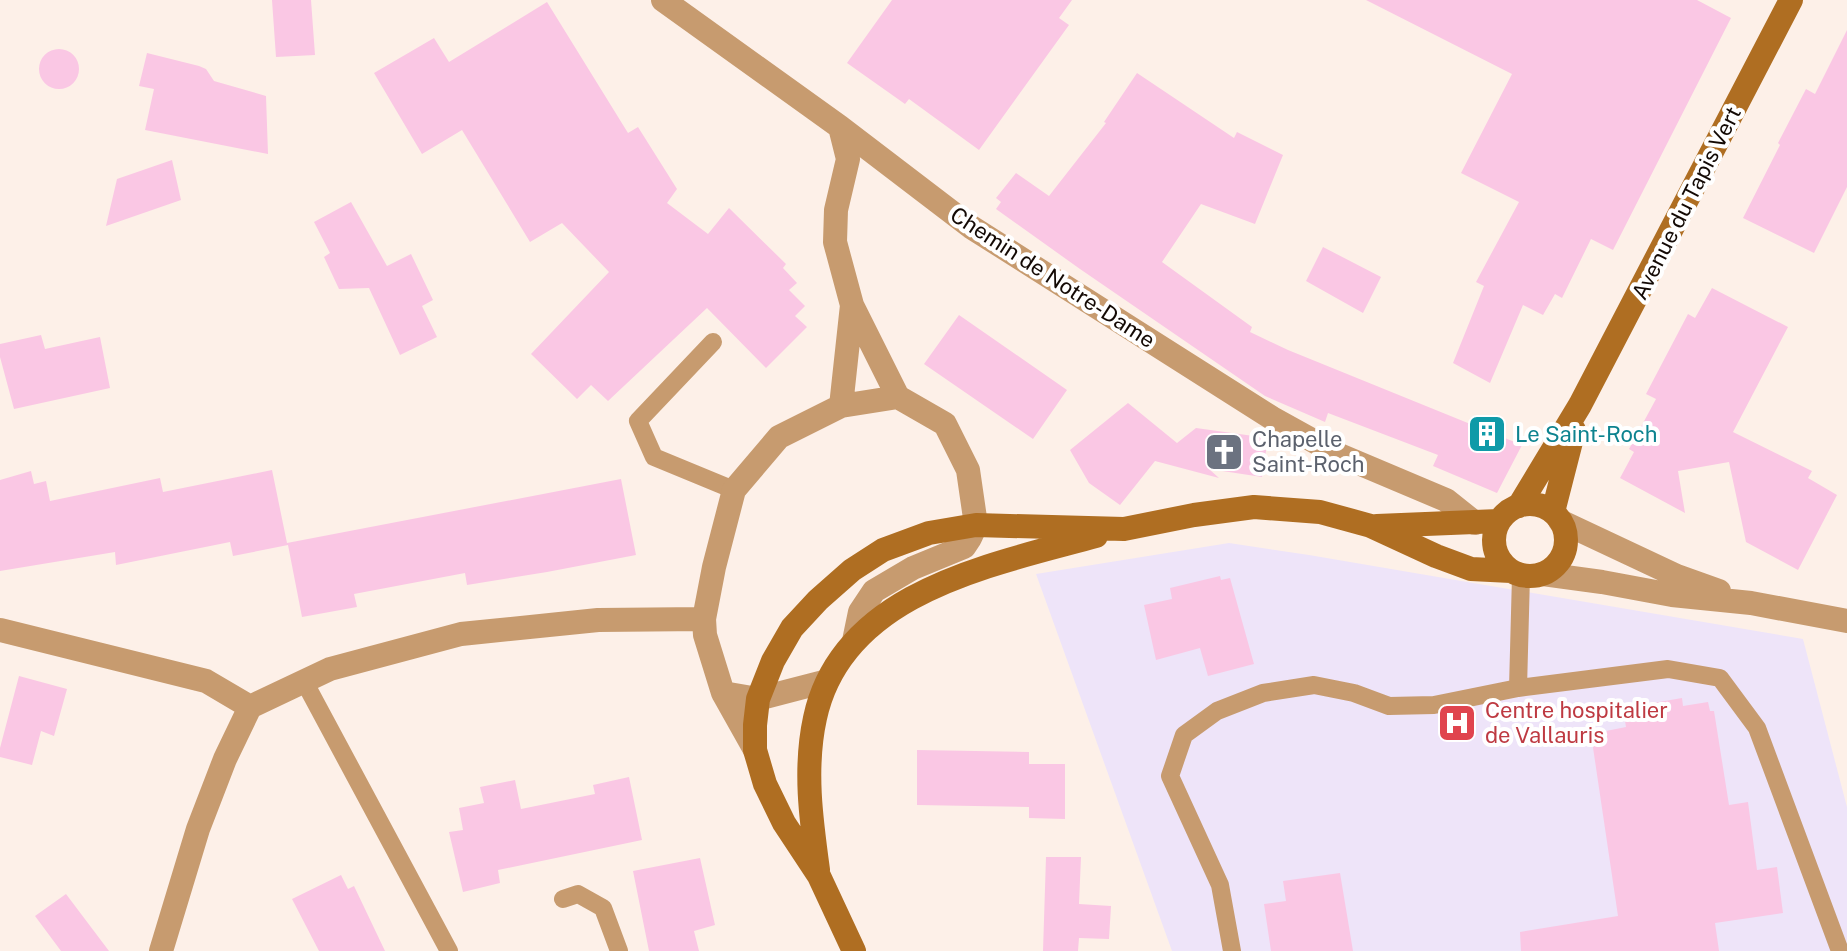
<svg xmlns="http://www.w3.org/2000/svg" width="1847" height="951" viewBox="0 0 1847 951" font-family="'Public Sans',sans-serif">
<rect width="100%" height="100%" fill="#fdf0e8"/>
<!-- medical -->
<path fill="#eee4f9" d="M 1229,543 L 1309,555 L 1803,639 L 1847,807 L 1847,951 L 1172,951 L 1036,574 Z"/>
<!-- building -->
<path fill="#fac7e4" d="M 272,0 L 311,0 L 315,55 L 276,57 Z
M 892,0 L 1072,0 L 1059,18 L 1069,25 L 979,150 L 909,99 L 905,104 L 847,63 Z
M 1366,0 L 1697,0 L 1731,18 L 1613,250 L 1591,239 L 1562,298 L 1555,294 L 1543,315 L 1523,305 L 1490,383 L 1453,363 L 1484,286 L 1476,282 L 1519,202 L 1461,173 L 1512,74 Z
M 547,2 L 628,133 L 638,127 L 677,189 L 667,203 L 708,234 L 729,208 L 786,264 L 783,268 L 797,283 L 789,290 L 805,306 L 795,316 L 807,327 L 766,368 L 707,308 L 608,401 L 591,385 L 577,399 L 531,354 L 609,272 L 562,223 L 530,242 L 462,130 L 422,154 L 374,73 L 434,38 L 449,62 Z
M 1847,30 L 1847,187 L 1814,253 L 1743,218 L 1780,145 L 1778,143 L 1806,89 L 1815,94 Z
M39 69a20 20 0 1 1 40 0a20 20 0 1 1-40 0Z
M 147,53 L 199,66 L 206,69 L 214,81 L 266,96 L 268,154 L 145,130 L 154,89 L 139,86 Z
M 1137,73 L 1234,138 L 1237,132 L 1283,155 L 1255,224 L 1201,204 L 1162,262 L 1252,327 L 1250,332 L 1288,350 L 1522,445 L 1497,493 L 1433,466 L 1438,455 L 1328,413 L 1325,422 L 1265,396 L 1080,269 L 996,209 L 1001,202 L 996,198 L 1016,173 L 1049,196 L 1106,123 L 1104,122 Z
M 172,160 L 181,200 L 106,226 L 117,179 Z
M 351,202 L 387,266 L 411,254 L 433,300 L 422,306 L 437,337 L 400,355 L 369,288 L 339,289 L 324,257 L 330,253 L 314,222 Z
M 1323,247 L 1381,277 L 1363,313 L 1306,281 Z
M 1712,288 L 1788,327 L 1733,432 L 1812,471 L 1808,478 L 1837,495 L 1798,570 L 1746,542 L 1729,462 L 1678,471 L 1685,513 L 1620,478 L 1634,452 L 1629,449 L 1656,399 L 1646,394 L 1688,314 L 1695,318 Z
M 959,315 L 1067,390 L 1033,439 L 924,364 Z
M 41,335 L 45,349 L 100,337 L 110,388 L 14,409 L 0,357 L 0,344 Z
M 1128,403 L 1177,443 L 1196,428 L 1268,438 L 1262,477 L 1209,469 L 1219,478 L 1155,461 L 1120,505 L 1089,483 L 1070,450 Z
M 272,470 L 287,543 L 621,479 L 636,555 L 547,572 L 467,585 L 465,573 L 354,594 L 357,607 L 302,617 L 288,545 L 233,556 L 230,542 L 116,565 L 115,552 L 0,571 L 0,480 L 31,471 L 34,484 L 46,481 L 50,501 L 160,478 L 163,492 Z
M 1220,576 L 1221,580 L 1230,578 L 1254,664 L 1208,676 L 1200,648 L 1156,660 L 1144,605 L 1172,599 L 1170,588 Z
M 19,676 L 67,689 L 54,736 L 41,731 L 32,765 L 0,757 L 0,748 Z
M 1682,698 L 1683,706 L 1708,702 L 1710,711 L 1714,711 L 1729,805 L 1748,802 L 1757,870 L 1777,867 L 1783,913 L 1715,923 L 1719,951 L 1521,951 L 1520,932 L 1618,916 L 1591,734 L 1626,727 L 1624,715 L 1636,713 L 1636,706 Z
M 917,750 L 1029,752 L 1029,764 L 1065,764 L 1065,819 L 1029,818 L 1029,807 L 917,805 Z
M 629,777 L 642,840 L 498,870 L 500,883 L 463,892 L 449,832 L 463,830 L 459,808 L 484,803 L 480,787 L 515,780 L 521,809 L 595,794 L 593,785 Z
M 1046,857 L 1081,857 L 1079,904 L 1111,906 L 1109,939 L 1079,938 L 1078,951 L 1043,951 Z
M 700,858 L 715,925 L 694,931 L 699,951 L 649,951 L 633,871 Z
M 1340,873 L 1353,951 L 1271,951 L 1264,904 L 1286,901 L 1283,881 Z
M 341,875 L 348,889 L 354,886 L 385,951 L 319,951 L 292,899 Z
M 66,894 L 109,951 L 61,951 L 35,916 Z"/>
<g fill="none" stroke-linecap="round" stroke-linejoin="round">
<!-- service -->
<path stroke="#c79b6f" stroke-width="18" d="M 713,342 L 638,421 L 654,457 L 734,490
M 1521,576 L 1518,688 L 1668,669 L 1720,678 L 1757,728 L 1840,951
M 304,681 L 449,951
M 563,899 L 578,894 L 603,908 L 619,951
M 1232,951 L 1220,885 L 1170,776 L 1184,735 L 1217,711 L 1263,693 L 1314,685 L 1354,693 L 1389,706 L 1434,705 L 1518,688"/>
<!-- minor -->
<path stroke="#c79b6f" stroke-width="24" d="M 663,0 L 840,127 L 971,227 L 1272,418 L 1337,454 L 1446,500 L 1475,523
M 840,127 L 848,159 L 836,210 L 835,242 L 852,305 L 898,397
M 841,406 L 852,305
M 1560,521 L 1677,576 L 1719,591
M 1543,574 L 1602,582 L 1672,595 L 1751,603 L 1847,621
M 0,630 L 206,681 L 250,707
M 827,681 L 758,699 L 723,693 L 705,635 L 704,619 L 714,567 L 734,490 L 779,437 L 841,406 L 898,397 L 945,424 L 968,470 L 976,525 L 970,538 L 964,547 L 913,568 L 874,591 L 860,612 L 854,641
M 723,693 L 755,750
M 161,951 L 198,829 L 225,759 L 250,707 L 330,669 L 461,634 L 598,620 L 704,619"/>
<!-- secondary -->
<path stroke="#af6e22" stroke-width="24" d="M1494 540a36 36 0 1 1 72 0a36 36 0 1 1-72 0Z
M 1519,506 L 1580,405 L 1791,0
M 1553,512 L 1574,430
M 1377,526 L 1499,521
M 818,870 C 811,819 804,768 815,718 C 842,592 991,565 1096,536
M 854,951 L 819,876 L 784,823 L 765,784 L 755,750 L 755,725 L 758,699 L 773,661 L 792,628 L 818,600 L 852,570 L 883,550 L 929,533 L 976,525 L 1124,529 L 1194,515 L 1254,507 L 1320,512 L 1371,526 L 1436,556 L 1471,569 L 1511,571"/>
</g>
<!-- icons -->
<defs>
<symbol id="building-square" viewBox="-11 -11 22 22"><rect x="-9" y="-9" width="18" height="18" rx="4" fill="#0f9aa8" stroke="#fff"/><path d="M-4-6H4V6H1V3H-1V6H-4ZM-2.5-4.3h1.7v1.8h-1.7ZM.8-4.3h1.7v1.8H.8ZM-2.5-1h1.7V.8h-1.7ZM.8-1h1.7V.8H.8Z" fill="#fff"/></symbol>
<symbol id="church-square" viewBox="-11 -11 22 22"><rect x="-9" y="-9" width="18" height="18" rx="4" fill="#6b7280" stroke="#fff"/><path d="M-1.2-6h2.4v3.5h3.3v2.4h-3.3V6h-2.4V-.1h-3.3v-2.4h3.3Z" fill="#fff"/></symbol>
<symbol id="hospital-square" viewBox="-11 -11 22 22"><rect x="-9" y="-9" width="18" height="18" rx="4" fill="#e0444e" stroke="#fff"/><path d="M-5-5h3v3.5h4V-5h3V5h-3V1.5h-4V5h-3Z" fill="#fff"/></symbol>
</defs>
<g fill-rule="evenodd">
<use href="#building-square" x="1465" y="412" width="44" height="44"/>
<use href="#church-square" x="1202" y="430" width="44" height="44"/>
<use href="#hospital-square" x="1435" y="701" width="44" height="44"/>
</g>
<g text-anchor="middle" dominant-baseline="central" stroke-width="8" stroke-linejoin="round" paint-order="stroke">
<!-- street labels -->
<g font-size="22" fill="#130904" stroke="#fff">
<text transform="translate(1686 203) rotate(-63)">Avenue du Tapis Vert</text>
<text transform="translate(1053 277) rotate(33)">Chemin de Notre-Dame</text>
</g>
<!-- culture labels -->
<g font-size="22" fill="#0d838f" stroke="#fff" text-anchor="start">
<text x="1515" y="434">Le Saint-Roch</text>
</g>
<!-- worship labels -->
<g font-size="22" fill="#5b616d" stroke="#fff" text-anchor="start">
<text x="1252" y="439">Chapelle<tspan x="1252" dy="25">Saint-Roch</tspan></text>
</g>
<!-- health labels -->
<g font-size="22" fill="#be3a42" stroke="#fff" text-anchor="start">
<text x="1485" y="710">Centre hospitalier<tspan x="1485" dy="25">de Vallauris</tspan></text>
</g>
</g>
</svg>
